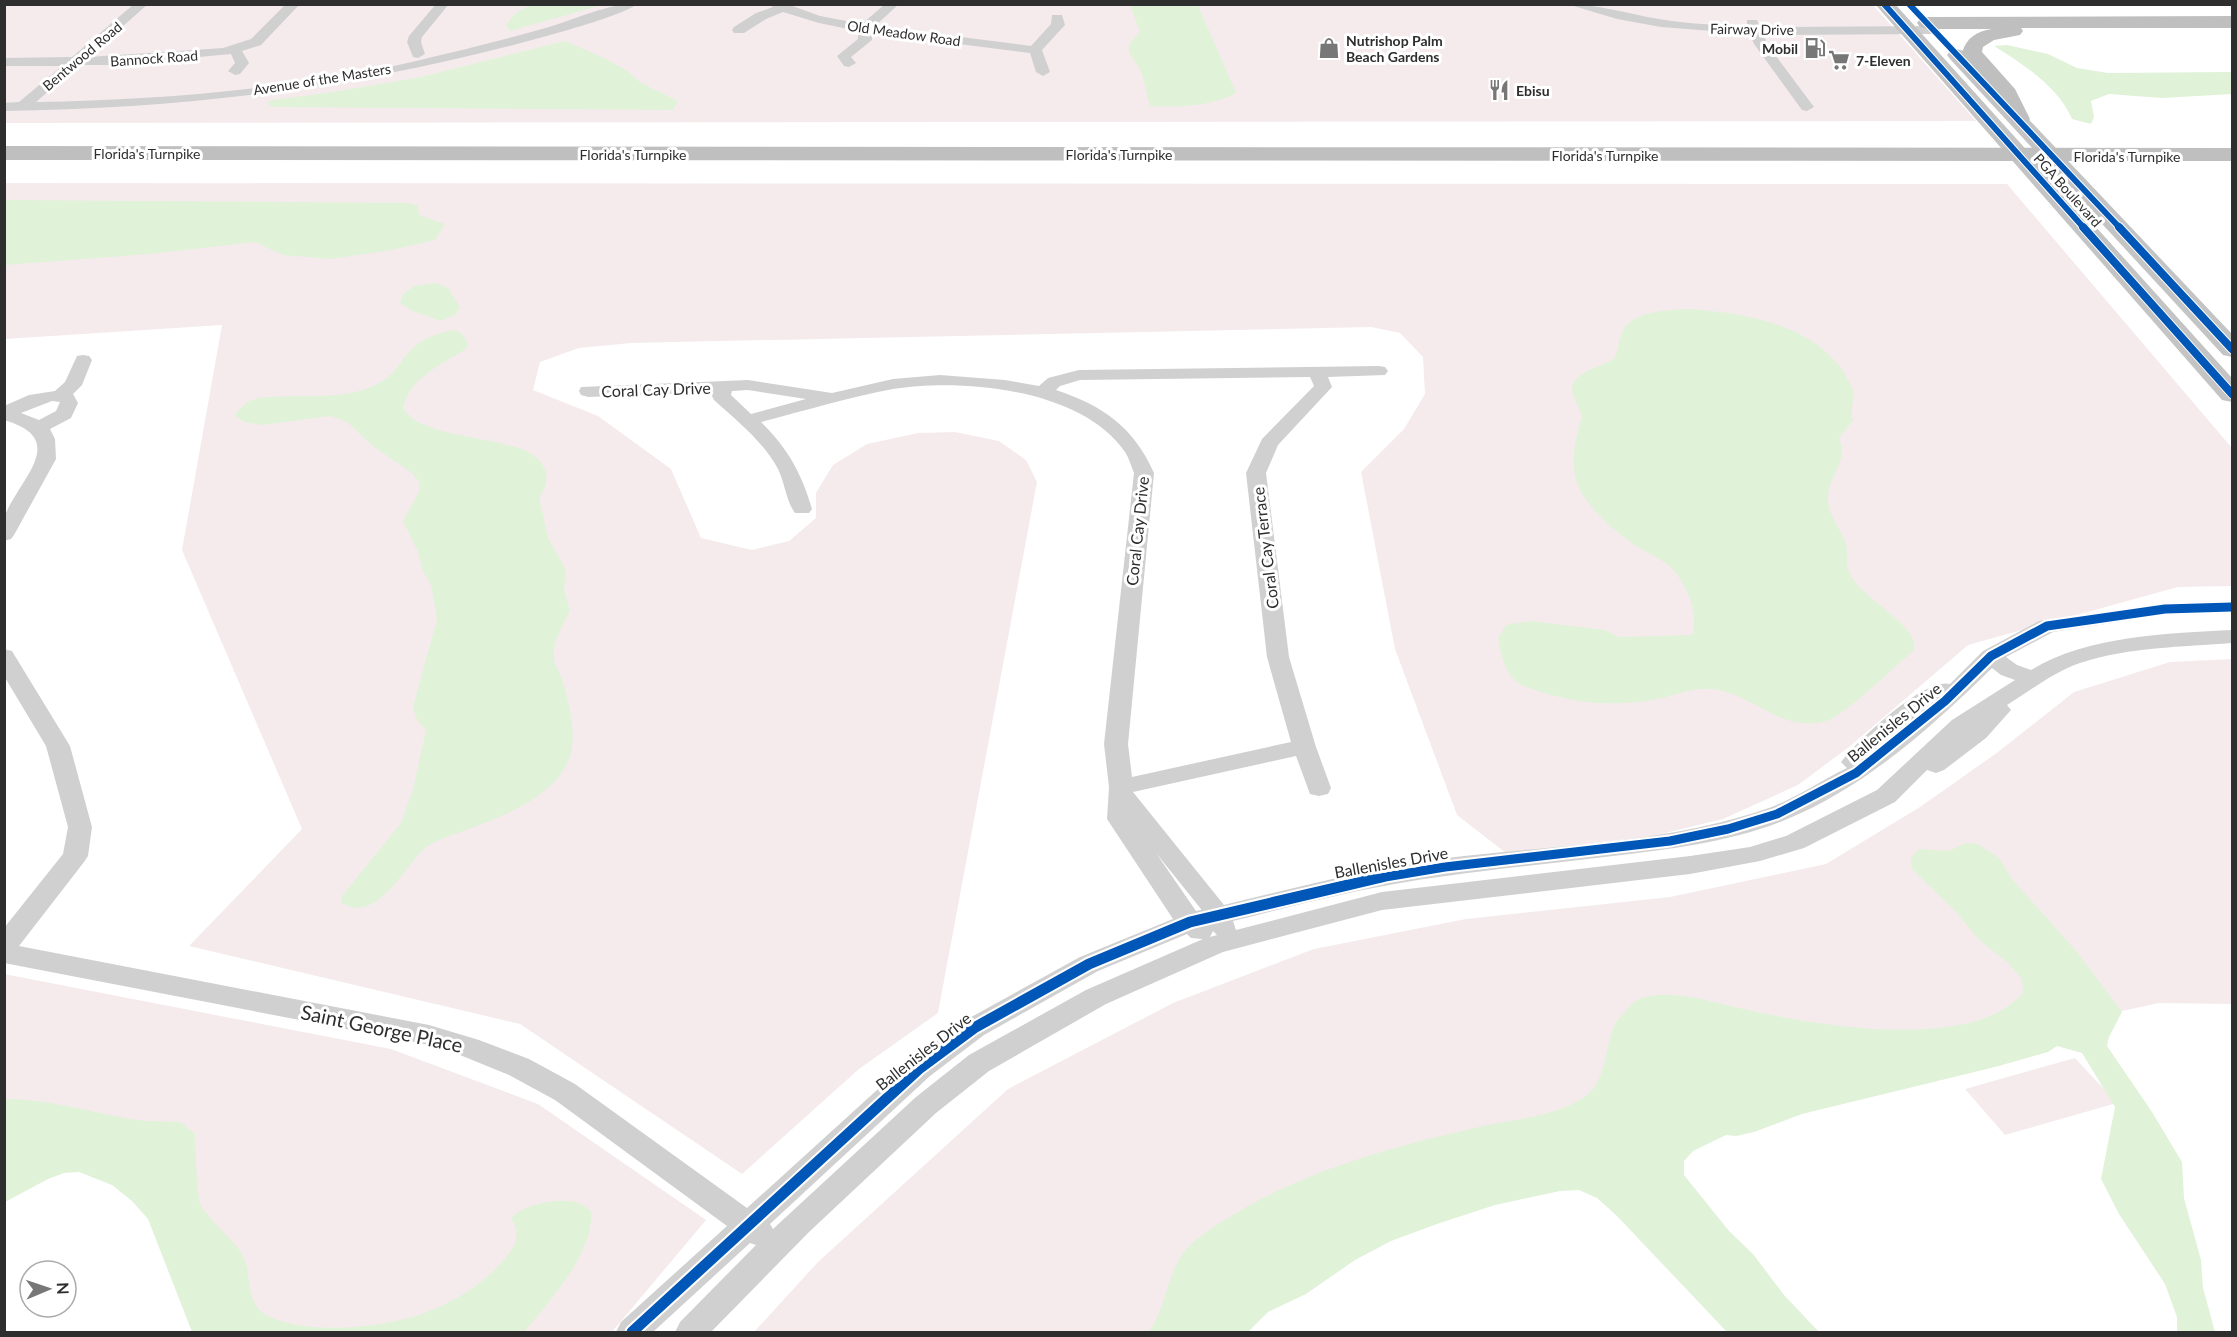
<svg xmlns="http://www.w3.org/2000/svg" width="2237" height="1337" viewBox="0 0 2237 1337" font-family="Lato,sans-serif">
<rect width="100%" height="100%" fill="#fff"/>
<!-- green -->
<path fill="#f5ebed" d="M 4,5 L 1873,5 L 1976,121 L 5,123 Z
M 5,183 L 2007,184 L 2232,448 L 2232,586 L 2178,587 L 1968,645 L 1849,747 L 1798,785 L 1723,819 L 1653,836 L 1506,853 L 1457,815 L 1395,649 L 1361,472 L 1404,429 L 1425,394 L 1423,357 L 1400,333 L 1371,327 L 631,343 L 579,348 L 540,362 L 533,390 L 598,416 L 671,469 L 701,538 L 752,550 L 789,541 L 816,518 L 816,493 L 833,465 L 867,444 L 918,433 L 955,432 L 999,441 L 1026,460 L 1037,482 L 938,1013 L 859,1069 L 742,1174 L 520,1024 L 189,946 L 302,829 L 182,550 L 222,325 L 5,339 Z
M 2232,659 L 2232,1004 L 2159,1003 L 1710,1100 L 1165,1332 L 754,1332 L 818,1262 L 1008,1089 L 1173,1003 L 1314,949 L 1466,919 L 1670,897 L 1826,864 L 1920,807 L 1998,752 L 2074,692 L 2170,662 Z
M 4,974 L 391,1049 L 538,1104 L 706,1220 L 612,1332 L 230,1332 L 156,1176 L 5,1148 Z
M 2075,1058 L 2117,1103 L 2005,1135 L 1965,1089 Z"/>
<!-- water -->
<path fill="#e0f2d8" d="M 532,4 L 602,4 L 602,5 L 510,31 L 506,25 L 516,13 Z
M 1130,5 L 1198,5 L 1236,93 C 1213,106 1176,108 1150,106 L 1141,71 L 1129,52 L 1129,44 L 1140,32 Z
M 565,41 L 606,59 L 626,70 L 641,83 L 678,101 L 673,110 L 272,107 L 267,103 L 272,100 L 334,92 L 421,77 Z
M 2007,45 L 2048,54 L 2077,68 L 2108,73 L 2232,72 L 2232,94 L 2162,98 L 2109,94 L 2091,101 L 2094,117 L 2091,124 L 2072,119 C 2058,86 2024,65 1994,46 Z
M 5,200 L 407,203 L 418,206 L 419,215 L 445,224 L 435,240 L 391,250 L 331,259 L 283,255 L 255,242 L 149,254 L 5,265 Z
M 436,283 L 448,288 L 460,307 L 455,315 L 441,321 L 412,311 L 400,303 L 403,294 L 415,286 Z
M 1688,309 C 1748,313 1826,326 1852,388 C 1856,398 1849,409 1853,420 L 1839,438 C 1849,463 1828,474 1828,499 C 1828,514 1839,527 1845,541 C 1849,551 1845,563 1849,572 C 1859,598 1920,625 1914,650 C 1896,665 1845,716 1826,721 C 1784,733 1757,698 1719,690 C 1695,685 1675,696 1652,700 C 1612,707 1573,703 1535,690 C 1530,688 1522,686 1518,683 C 1504,672 1501,654 1498,638 L 1506,625 L 1530,621 L 1605,630 L 1619,637 L 1692,635 C 1700,614 1685,579 1668,565 C 1657,557 1644,551 1633,544 C 1612,529 1579,501 1575,475 C 1571,453 1577,436 1582,416 C 1580,409 1575,401 1573,394 C 1566,374 1601,367 1614,359 C 1619,351 1618,341 1622,332 C 1631,311 1669,310 1688,309 Z
M 454,330 L 460,332 L 468,342 L 467,348 C 444,364 409,377 403,408 C 407,413 413,420 420,423 C 451,437 487,438 519,448 C 542,455 556,477 539,497 L 548,538 L 566,570 L 564,589 L 570,611 C 563,625 552,641 554,658 C 554,665 560,672 562,679 C 569,702 578,736 569,759 C 553,800 495,819 458,833 C 448,837 433,841 425,848 C 405,865 376,927 341,902 L 342,896 L 401,823 L 413,789 L 426,730 L 417,720 L 413,707 L 437,619 L 431,585 L 423,571 L 418,552 L 403,521 L 419,492 L 420,483 L 412,473 L 374,447 L 347,422 L 331,416 L 262,425 L 244,422 L 236,416 L 236,413 L 247,402 L 258,398 C 296,393 346,403 381,382 C 392,376 399,365 406,355 C 419,339 435,334 454,330 Z
M 1966,843 L 1978,844 L 1999,858 L 2012,879 L 2077,952 L 2122,1012 L 2109,1037 L 2107,1046 L 2152,1112 L 2182,1162 L 2184,1198 L 2201,1260 L 2203,1288 L 2215,1332 L 2177,1332 L 2177,1317 L 2165,1284 L 2119,1214 L 2101,1179 L 2115,1107 L 2082,1053 L 2057,1046 L 2048,1052 L 1995,1067 L 1802,1114 L 1754,1132 L 1736,1136 L 1726,1135 L 1693,1151 L 1684,1161 L 1684,1175 L 1729,1231 L 1753,1254 L 1784,1295 L 1819,1332 L 1727,1332 L 1616,1215 L 1597,1198 L 1579,1190 L 1560,1191 L 1495,1205 L 1437,1224 L 1391,1241 L 1355,1260 L 1306,1294 L 1268,1312 L 1248,1332 L 1149,1332 C 1166,1308 1166,1276 1184,1252 C 1193,1240 1208,1231 1220,1223 C 1299,1171 1392,1147 1483,1126 C 1515,1119 1555,1116 1583,1098 C 1606,1084 1604,1052 1613,1029 C 1615,1022 1620,1017 1625,1012 C 1630,1005 1636,999 1645,997 C 1677,989 1717,1004 1748,1010 C 1817,1025 1971,1053 2023,993 L 2022,979 L 2007,962 L 1979,940 L 1956,912 L 1912,869 L 1911,858 L 1919,849 L 1949,851 Z
M 5,1099 C 46,1099 84,1110 124,1118 C 143,1122 162,1121 181,1122 L 195,1134 C 195,1146 197,1199 201,1206 C 212,1223 229,1235 240,1251 C 254,1270 243,1297 263,1313 C 301,1337 385,1328 427,1312 C 455,1301 482,1285 502,1262 C 514,1249 523,1235 511,1219 C 520,1204 563,1197 579,1203 C 583,1204 587,1209 591,1211 C 595,1252 548,1303 524,1332 L 192,1332 L 148,1219 L 132,1201 L 112,1185 L 79,1172 L 64,1173 L 48,1179 L 5,1202 Z"/>
<g fill="none" stroke-linecap="round" stroke-linejoin="round">
<!-- minor -->
<path fill="#d0d0d0" fill-rule="evenodd" d="M 134,4 L 148,4 L 88,57 L 223,48 L 251,39 L 286,4 L 300,4 L 261,45 L 242,51 L 249,63 L 240,74 L 235,75 L 228,71 L 235,63 L 231,54 L 114,65 L 79,65 L 36,102 C 162,100 289,89 412,62 C 458,51 504,40 549,27 C 579,18 606,4 637,4 C 626,14 561,32 543,37 C 363,87 191,108 4,111 L 4,103 L 19,102 L 62,66 L 4,66 L 4,58 L 72,57 Z
M 436,4 L 449,4 L 422,37 L 421,42 L 425,54 L 418,58 L 413,57 L 407,42 L 409,36 Z
M 771,4 L 787,4 L 820,16 L 862,24 L 885,4 L 899,4 L 875,26 L 1031,46 L 1051,24 L 1052,15 L 1062,15 L 1065,25 L 1042,50 L 1050,72 L 1043,76 L 1036,72 L 1030,53 L 872,33 L 872,40 L 851,57 L 856,63 L 849,67 L 844,66 L 837,56 L 858,39 L 858,31 L 819,23 L 783,12 L 766,19 L 744,33 L 734,33 L 732,30 L 734,27 L 756,13 L 773,7 Z
M 1567,4 C 1598,4 1628,14 1659,19 C 1688,24 1717,25 1747,26 L 1747,20 L 1757,20 L 1760,27 L 1933,26 L 1940,30 L 1933,34 L 1764,35 L 1767,44 L 1814,107 L 1807,111 L 1802,110 L 1754,44 L 1750,34 L 1661,27 L 1617,19 Z
M 83,355 L 89,356 L 92,360 L 82,385 L 73,394 L 78,403 L 71,418 L 50,429 L 55,439 L 56,459 L 14,535 L 11,539 L 4,541 C 4,533 3,521 6,513 C 22,476 69,439 4,420 L 4,406 L 29,395 L 55,391 L 65,382 L 77,356 ZM 52,401 L 60,402 L 56,411 L 39,420 L 21,413 Z
M 1379,366 L 1385,367 L 1388,371 L 1385,375 L 1328,377 L 1332,387 L 1278,445 L 1266,473 L 1289,657 L 1316,747 L 1331,788 L 1328,794 L 1319,796 L 1310,794 L 1296,756 L 1133,792 L 1224,905 C 1298,887 1371,868 1447,858 C 1553,845 1664,844 1766,809 C 1793,800 1820,781 1847,768 L 1841,762 L 1845,757 C 1861,738 1925,677 1950,684 L 1983,651 L 2039,621 L 2165,603 L 2232,601 L 2232,613 L 2165,615 L 2053,632 L 2006,657 L 2017,665 L 2031,670 C 2086,636 2169,633 2232,630 L 2232,643 C 2183,647 2128,647 2080,663 C 2054,672 2031,690 2007,705 L 2011,710 L 1986,738 L 1944,770 L 1936,773 L 1927,770 L 1895,802 L 1804,848 L 1760,861 L 1690,874 L 1382,910 L 1223,952 L 1106,1004 L 989,1071 L 936,1113 L 809,1232 L 711,1332 L 675,1332 L 680,1322 L 756,1245 L 750,1243 L 653,1332 L 616,1332 L 621,1322 L 727,1226 L 555,1100 L 509,1075 L 460,1055 L 429,1045 L 4,963 L 4,928 L 63,854 L 68,827 L 46,746 L 4,676 L 4,649 L 12,651 L 15,656 L 70,746 L 92,827 L 88,856 L 84,862 L 19,946 L 429,1025 L 479,1040 L 529,1059 L 575,1084 L 747,1208 L 910,1060 L 964,1021 L 1080,957 L 1173,919 L 1107,819 L 1109,787 L 1104,744 L 1134,473 C 1131,466 1129,458 1125,452 C 1082,389 963,378 893,389 C 849,397 804,411 761,422 C 787,447 802,474 812,509 L 809,513 L 795,513 C 786,501 785,483 778,469 C 763,441 737,421 714,400 L 712,396 L 713,392 L 588,397 L 581,395 L 579,391 L 581,387 L 748,380 L 832,393 L 893,379 L 940,375 L 1005,380 L 1039,386 L 1048,378 L 1079,370 ZM 1310,377 L 1314,386 L 1262,439 L 1246,473 L 1267,657 L 1291,742 L 1132,777 L 1128,744 L 1154,473 C 1133,426 1103,406 1056,390 L 1060,386 L 1080,380 ZM 748,390 L 806,399 L 751,414 L 731,395 L 732,391 ZM 1992,668 L 2001,675 L 2015,680 L 1952,720 L 1877,790 L 1786,836 L 1750,847 L 1690,856 L 1382,892 L 1236,930 L 1233,921 C 1304,903 1374,885 1446,876 C 1501,868 1557,863 1613,856 C 1670,849 1731,842 1785,820 C 1864,788 1932,727 1992,668 ZM 1156,853 L 1201,909 L 1201,910 L 1196,911 ZM 1213,931 L 1217,935 L 1210,937 ZM 1187,934 L 1191,938 L 1203,939 L 1086,990 L 969,1055 L 916,1097 L 773,1229 L 770,1224 L 930,1076 L 984,1035 L 1098,971 Z"/>
<!-- primary -->
<path fill="#c4c4c4" fill-rule="evenodd" d="M 1875,4 L 1895,4 L 2232,378 L 2232,402 L 2222,400 Z
M 1957,49 L 1964,51 L 2232,334 L 2232,357 L 2223,355 L 1950,59 L 1947,55 L 1950,51 Z"/>
<!-- motorway -->
<path fill="#bfbfbf" fill-rule="evenodd" d="M 2232,16 L 2232,28 L 2021,28 L 2023,31 L 2020,35 L 1994,40 L 1983,47 L 1982,52 L 2015,89 L 2030,119 L 2026,123 L 2019,125 L 2012,123 L 1998,95 L 1962,53 C 1966,38 1977,31 1992,29 L 1927,29 L 1920,27 L 1917,23 L 1920,19 L 1927,17 Z
M 4,146 L 2232,148 L 2232,161 L 4,160 Z"/>
<defs>
<path id="cycleway-far3" d="M 1884,4 L 2084,228
M 1909,4 L 2120,228"/>
<path id="cycleway-far2" d="M 2083,227 L 2232,394
M 2119,227 L 2232,349"/>
<path id="cycleway-far1" d="M 1373,879 L 1445,867 L 1670,841 L 1728,829 L 1777,814 L 1856,773 L 1945,701 L 1991,656 L 2047,626 L 2165,609 L 2232,607"/>
<path id="cycleway" d="M 632,1332 L 920,1068 L 974,1028 L 1089,964 L 1190,922 L 1382,877"/>
</defs>
<!-- cycleway-far3 casing -->
<use href="#cycleway-far3" stroke="#fff" stroke-width="8"/>
<!-- cycleway-far2 casing -->
<use href="#cycleway-far2" stroke="#fff" stroke-width="10"/>
<!-- cycleway-far1 casing -->
<use href="#cycleway-far1" stroke="#fff" stroke-width="13"/>
<!-- cycleway casing -->
<use href="#cycleway" stroke="#fff" stroke-width="15"/>
<!-- cycleway-far3 -->
<use href="#cycleway-far3" stroke="#0057b8" stroke-width="6"/>
<!-- cycleway-far2 -->
<use href="#cycleway-far2" stroke="#0057b8" stroke-width="8"/>
<!-- cycleway-far1 -->
<use href="#cycleway-far1" stroke="#0057b8" stroke-width="9"/>
<!-- cycleway -->
<use href="#cycleway" stroke="#0057b8" stroke-width="11"/>
</g>
<!-- icons -->
<defs>
<symbol id="shop-bare" viewBox="-9 -9 18 18"><path d="M-5-2.5h2.3a2.7 3.5 0 0 1 5.4 0H5L5.5 6h-11ZM-1.5-2.5h3a1.5 2.3 0 0 0-3 0Z" fill="#777" stroke="#fff" stroke-width="2.5" paint-order="stroke"/></symbol>
<symbol id="fuel-bare" viewBox="-9 -9 18 18"><path d="M-5.5-6h7V0h2V4h1.3V-2.5L3-4.5l.8-.8L6-3V5H2.5V1h-1V6h-7ZM-4.2-4.7v3.2H.2V-4.7Z" fill="#777" stroke="#fff" stroke-width="2.5" paint-order="stroke"/></symbol>
<symbol id="supermarket-bare" viewBox="-9 -9 18 18"><path d="M-6-5.5h2.5l.6 2H6L4.5 2H-2.5L-4.4-4H-6ZM-1.5 3.2a1.3 1.3 0 1 0 .1 0ZM3 3.2a1.3 1.3 0 1 0 .1 0Z" fill="#777" stroke="#fff" stroke-width="2.5" paint-order="stroke"/></symbol>
<symbol id="restaurant-bare" viewBox="-9 -9 18 18"><path d="M-5-6h1v4h1v-4h1v4h1v-4h1v5L-1.5 .5V6h-2V.5L-5-1ZM5-6V6H3V1.5H1.5Q1.5-4 5-6Z" fill="#777" stroke="#fff" stroke-width="2.5" paint-order="stroke"/></symbol>
</defs>
<g fill-rule="evenodd">
<use href="#shop-bare" x="1314" y="33" width="30" height="30"/>
<use href="#fuel-bare" x="1800" y="33" width="30" height="30"/>
<use href="#supermarket-bare" x="1824" y="45" width="30" height="30"/>
<use href="#restaurant-bare" x="1484" y="75" width="30" height="30"/>
</g>
<g text-anchor="middle" dominant-baseline="central" stroke-width="6" stroke-linejoin="round" paint-order="stroke">
<!-- far-street labels -->
<g font-size="14" fill="#2e2e2e" stroke="#fff">
<text transform="translate(1752 29) rotate(1)">Fairway Drive</text>
<text transform="translate(904 33) rotate(8)">Old Meadow Road</text>
<text transform="translate(82 56) rotate(-40)">Bentwood Road</text>
<text transform="translate(154 58) rotate(-4)">Bannock Road</text>
<text transform="translate(322 79) rotate(-9)">Avenue of the Masters</text>
<text x="147" y="153">Florida's Turnpike</text>
<text x="633" y="154">Florida's Turnpike</text>
<text x="1119" y="154">Florida's Turnpike</text>
<text x="1605" y="155">Florida's Turnpike</text>
<text x="2127" y="156">Florida's Turnpike</text>
<text transform="translate(2068 190) rotate(48)">PGA Boulevard</text>
</g>
<!-- far-poi labels -->
<g font-size="14" font-weight="bold" fill="#2e2e2e" stroke="#fff" text-anchor="start">
<text x="1346" y="40">Nutrishop Palm<tspan x="1346" dy="16">Beach Gardens</tspan></text>
<text x="1798" y="48" text-anchor="end">Mobil</text>
<text x="1856" y="60">7-Eleven</text>
<text x="1516" y="90">Ebisu</text>
</g>
<!-- street labels -->
<g font-size="16" fill="#2e2e2e" stroke="#fff">
<text transform="translate(656 389) rotate(-2)">Coral Cay Drive</text>
<text transform="translate(1137 531) rotate(-84)">Coral Cay Drive</text>
<text transform="translate(1265 548) rotate(-97)">Coral Cay Terrace</text>
<text transform="translate(1894 722) rotate(-39)">Ballenisles Drive</text>
<text transform="translate(1391 862) rotate(-10)">Ballenisles Drive</text>
<text transform="translate(923 1051) rotate(-38)">Ballenisles Drive</text>
</g>
<!-- near-street labels -->
<g font-size="20" fill="#2e2e2e" stroke="#fff">
<text transform="translate(382 1028) rotate(12)">Saint George Place</text>
</g>
</g>
<!-- border -->
<rect width="2237" height="1337" fill="none" stroke="#2e2e2e" stroke-width="12"/>
<!-- north arrow -->
<g transform="translate(48 1289) rotate(88)"><circle r="28" fill="#ffffff" stroke="#ababab" stroke-width="1.5"/>
<path d="M0-4.5L10 22L0 15L-10 22Z" fill="#777777"/>
<text y="-9" font-size="16" font-weight="bold" text-anchor="middle" fill="#2e2e2e">N</text>
</g>
</svg>
